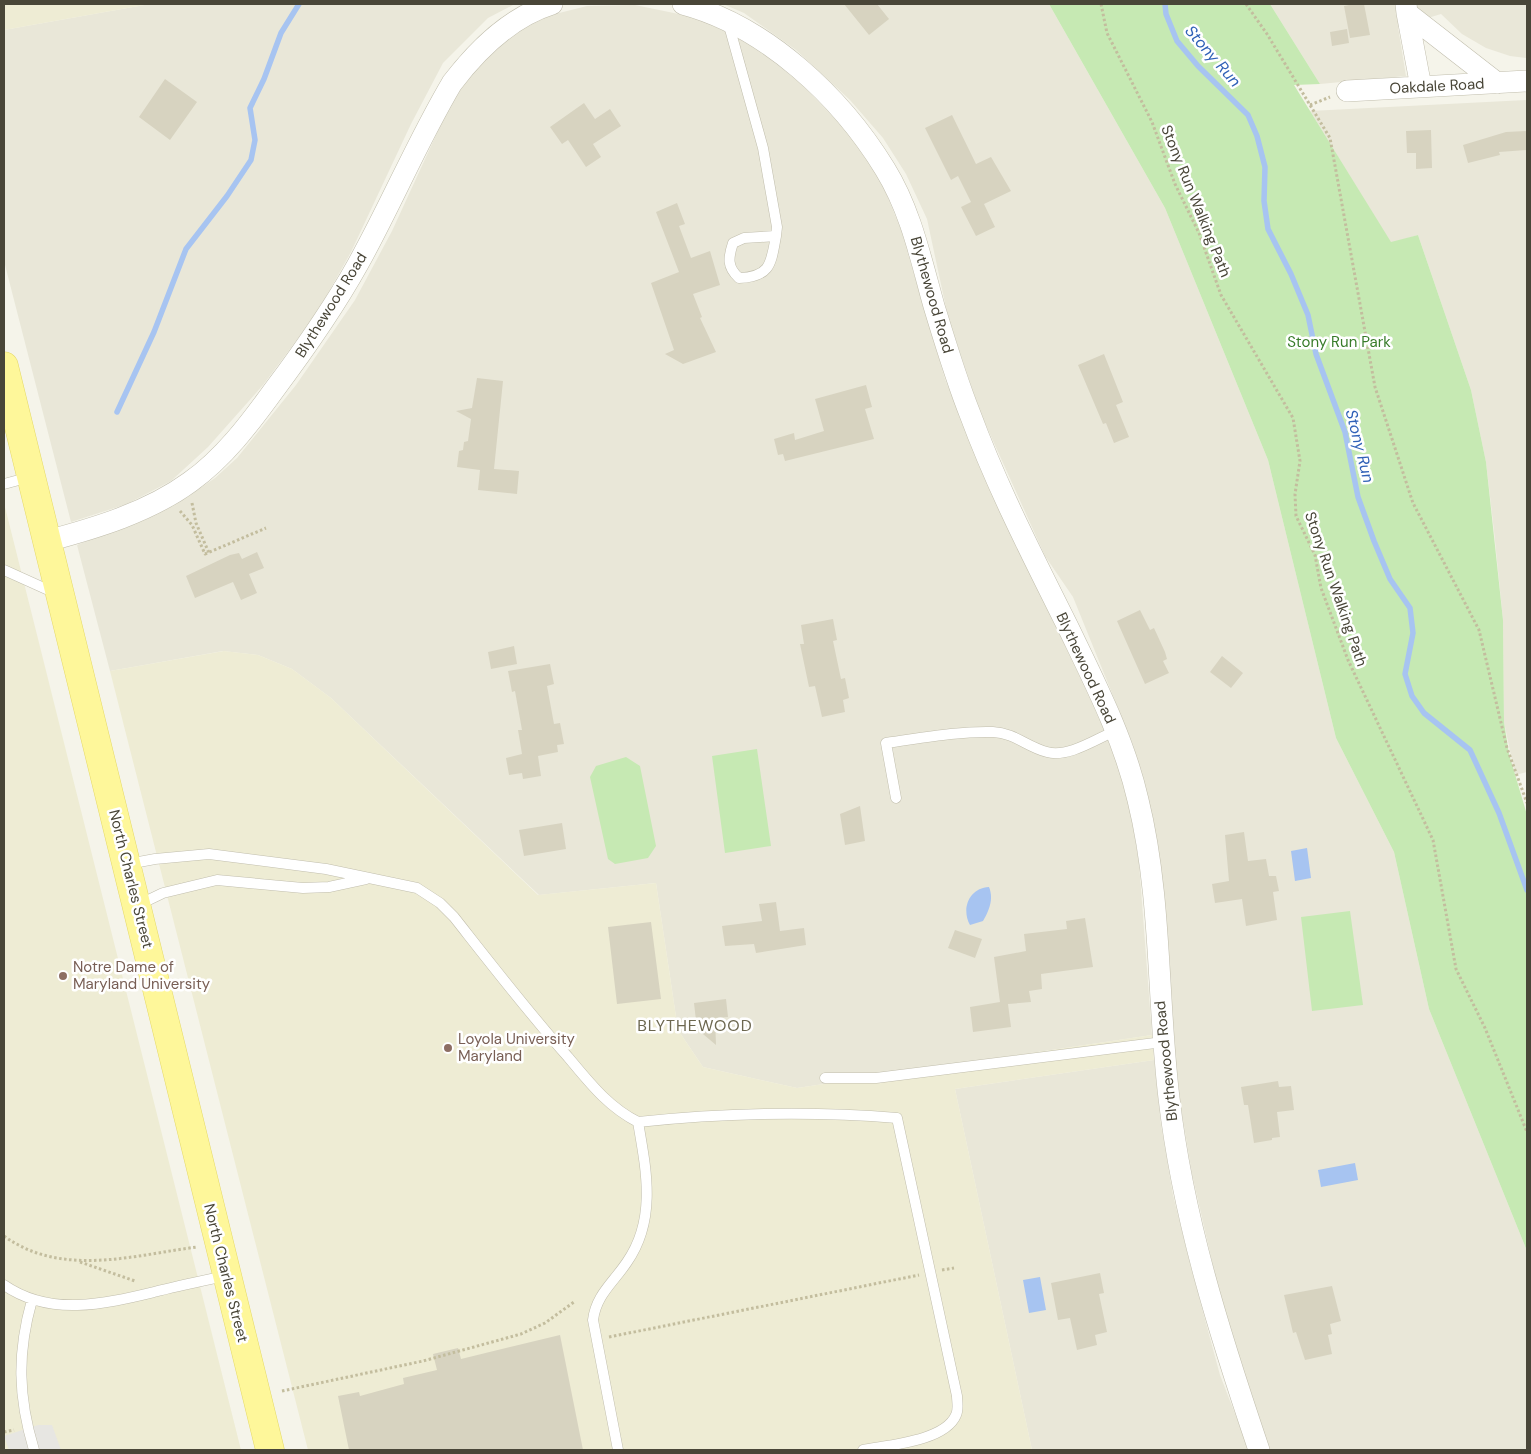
<svg xmlns="http://www.w3.org/2000/svg" width="1531" height="1454" viewBox="0 0 1531 1454" font-family="'DM Sans',sans-serif">
<rect width="100%" height="100%" fill="#f5f4ea"/>
<!-- residential -->
<path fill="#e9e7d8" d="M 150,4 L 515,4 L 488,18 L 443,63 L 411,124 L 351,252 L 317,313 L 263,385 L 208,447 L 171,481 L 127,504 L 71,522 L 4,261 L 4,30 Z
M 723,4 L 1049,4 L 1165,208 L 1268,460 L 1336,738 L 1394,852 L 1429,1009 L 1527,1251 L 1527,1450 L 1269,1450 L 1219,1292 L 1192,1174 L 1181,1108 L 1171,1018 L 1158,846 L 1144,781 L 1133,745 L 1073,597 L 1045,556 L 980,412 L 948,317 L 927,219 L 906,174 L 883,138 L 850,100 L 796,50 L 744,13 Z
M 1270,4 L 1527,4 L 1527,58 L 1510,56 L 1486,48 L 1462,34 L 1441,14 L 1398,27 L 1406,76 L 1320,84 Z
M 635,5 L 698,18 L 753,46 L 798,81 L 845,129 L 880,178 L 901,230 L 945,379 L 978,461 L 1009,531 L 1095,707 L 1120,771 L 1132,819 L 1139,863 L 1152,1035 L 797,1088 L 703,1067 L 678,1030 L 656,883 L 539,895 L 331,698 L 292,669 L 258,655 L 223,651 L 110,671 L 77,545 L 159,512 L 187,497 L 215,478 L 237,458 L 296,385 L 355,300 L 392,231 L 448,109 L 476,66 L 507,37 L 547,16 L 587,6 Z
M 1527,100 L 1527,772 L 1515,775 L 1504,722 L 1503,620 L 1494,531 L 1486,462 L 1471,390 L 1418,235 L 1391,243 L 1310,111 Z
M 1154,1060 L 1161,1125 L 1173,1195 L 1190,1264 L 1220,1375 L 1249,1450 L 1032,1450 L 955,1089 Z"/>
<!-- education -->
<path fill="#eeecd4" d="M 4,4 L 150,4 L 4,30 Z
M 4,503 L 241,1450 L 4,1450 Z
M 224,651 L 258,655 L 292,669 L 331,698 L 538,895 L 656,883 L 678,1030 L 703,1067 L 797,1088 L 1152,1035 L 1154,1060 L 955,1089 L 1032,1450 L 308,1450 L 110,671 Z"/>
<!-- green -->
<path fill="#c6e9b3" d="M 1049,4 L 1270,4 L 1320,84 L 1294,85 L 1391,242 L 1418,235 L 1471,390 L 1486,462 L 1503,620 L 1504,722 L 1509,754 L 1527,815 L 1527,1251 L 1429,1009 L 1394,852 L 1336,738 L 1268,460 L 1165,208 Z
M 757,749 L 771,846 L 725,853 L 712,756 Z
M 626,757 L 640,766 L 656,846 L 648,858 L 615,864 L 608,859 L 590,777 L 596,766 Z
M 1350,911 L 1363,1005 L 1312,1011 L 1301,917 Z"/>
<!-- parking -->
<path fill="#e7e6e2" d="M 38,1425 L 52,1425 L 61,1450 L 9,1450 L 4,1436 Z"/>
<!-- water -->
<path fill="#a7c4f1" d="M 1307,848 L 1311,878 L 1295,881 L 1291,851 Z
M 989,887 C 994,899 989,911 983,921 L 970,925 C 961,909 969,888 989,887 Z
M 1355,1163 L 1358,1180 L 1321,1187 L 1318,1170 Z
M 1040,1277 L 1046,1310 L 1029,1313 L 1023,1280 Z"/>
<g fill="none" stroke-linecap="round" stroke-linejoin="round">
<!-- stream -->
<path stroke="#a7c4f1" stroke-width="5.5" d="M 1165,4 L 1166,14 L 1177,41 L 1198,66 L 1248,115 L 1257,136 L 1265,167 L 1264,201 L 1268,229 L 1291,274 L 1308,315 L 1316,354 L 1345,432 L 1358,497 L 1374,541 L 1390,579 L 1410,608 L 1413,633 L 1405,674 L 1412,696 L 1424,713 L 1470,750 L 1499,813 L 1527,890
M 117,412 L 154,332 L 186,249 L 227,196 L 251,160 L 255,140 L 250,108 L 264,79 L 281,33 L 299,4"/>
</g>
<!-- building -->
<path fill="#d7d3c0" d="M 844,4 L 877,4 L 889,19 L 869,35 Z
M 1354,4 L 1364,4 L 1370,35 L 1350,38 L 1344,6 Z
M 1347,29 L 1349,43 L 1332,46 L 1330,32 Z
M 165,79 L 197,102 L 170,140 L 139,117 Z
M 584,103 L 595,119 L 610,109 L 621,126 L 593,144 L 601,157 L 586,167 L 568,140 L 562,144 L 550,127 Z
M 952,115 L 976,164 L 991,157 L 1011,191 L 984,204 L 995,227 L 976,236 L 961,207 L 971,202 L 958,176 L 951,180 L 925,128 Z
M 1431,130 L 1432,168 L 1416,169 L 1416,153 L 1407,153 L 1406,131 Z
M 1527,131 L 1527,150 L 1499,152 L 1500,155 L 1468,163 L 1463,145 L 1506,132 Z
M 677,203 L 685,224 L 679,226 L 691,258 L 710,251 L 720,285 L 693,294 L 702,317 L 700,318 L 716,352 L 683,364 L 665,354 L 674,350 L 651,283 L 679,272 L 656,212 Z
M 1104,354 L 1123,402 L 1116,405 L 1129,437 L 1114,443 L 1106,423 L 1103,424 L 1078,365 Z
M 477,378 L 503,381 L 494,469 L 519,471 L 517,494 L 478,490 L 480,470 L 457,467 L 459,451 L 463,450 L 464,442 L 468,441 L 471,419 L 456,411 L 472,408 Z
M 866,385 L 872,407 L 865,409 L 874,439 L 785,461 L 783,454 L 778,455 L 774,439 L 794,433 L 795,440 L 824,431 L 815,399 Z
M 257,552 L 264,568 L 249,574 L 257,593 L 241,600 L 233,582 L 195,598 L 186,576 L 230,555 L 239,553 L 242,559 Z
M 1140,610 L 1150,630 L 1154,628 L 1165,652 L 1167,659 L 1163,661 L 1169,673 L 1145,684 L 1117,621 Z
M 833,619 L 837,640 L 833,641 L 841,679 L 845,678 L 849,698 L 843,700 L 845,712 L 822,717 L 815,686 L 809,687 L 800,644 L 804,644 L 801,625 Z
M 514,646 L 517,664 L 491,669 L 488,652 Z
M 1222,656 L 1243,673 L 1231,688 L 1210,672 Z
M 550,664 L 554,684 L 547,686 L 554,724 L 560,723 L 564,744 L 557,745 L 558,752 L 538,756 L 541,776 L 523,779 L 522,773 L 509,775 L 506,758 L 522,754 L 518,730 L 522,730 L 515,691 L 512,692 L 508,671 Z
M 860,806 L 865,841 L 845,845 L 840,814 Z
M 562,823 L 566,849 L 524,856 L 519,830 Z
M 1244,832 L 1248,861 L 1266,859 L 1269,876 L 1276,876 L 1279,891 L 1273,892 L 1277,920 L 1246,926 L 1242,899 L 1215,903 L 1212,884 L 1229,881 L 1225,835 Z
M 776,902 L 780,931 L 804,928 L 806,945 L 756,953 L 754,944 L 725,946 L 722,926 L 762,921 L 759,904 Z
M 1085,918 L 1093,967 L 1041,974 L 1042,989 L 1029,991 L 1031,1002 L 1008,1004 L 1011,1027 L 973,1032 L 970,1007 L 1000,1002 L 994,957 L 1026,951 L 1024,934 L 1067,929 L 1066,921 Z
M 651,922 L 661,999 L 617,1004 L 608,927 Z
M 955,930 L 982,939 L 975,958 L 948,948 Z
M 726,999 L 728,1017 L 715,1018 L 716,1045 L 697,1029 L 694,1003 Z
M 1278,1081 L 1279,1087 L 1291,1086 L 1294,1110 L 1277,1112 L 1280,1137 L 1272,1138 L 1272,1140 L 1254,1143 L 1248,1105 L 1244,1105 L 1241,1087 Z
M 1100,1273 L 1104,1293 L 1099,1294 L 1107,1332 L 1095,1335 L 1097,1345 L 1077,1350 L 1070,1318 L 1058,1320 L 1051,1283 Z
M 1332,1286 L 1341,1321 L 1330,1324 L 1332,1334 L 1328,1335 L 1332,1354 L 1305,1360 L 1296,1332 L 1293,1333 L 1284,1295 Z
M 560,1335 L 583,1450 L 349,1450 L 338,1396 L 359,1392 L 360,1396 L 404,1384 L 403,1378 L 437,1370 L 433,1354 L 458,1348 L 461,1359 Z"/>
<g fill="none" stroke-linecap="round" stroke-linejoin="round">
<defs>
<path id="lane" d="M 728,22 L 763,148 L 777,227 L 776,236
M 776,236 C 771,263 771,277 739,278 C 727,267 728,258 733,243 L 744,238 Z
M 4,484 L 30,477
M 4,570 L 55,593
M 896,798 L 886,743 C 922,738 958,731 993,732 C 1015,733 1027,747 1047,752 C 1068,758 1096,739 1115,731
M 128,864 L 155,859 L 209,854 L 326,869 L 417,888 L 440,903 L 454,917 C 491,964 528,1012 568,1057 C 589,1082 608,1107 638,1122 C 646,1169 657,1219 627,1262 C 613,1283 596,1295 593,1320 L 618,1450
M 138,905 L 163,893 L 217,880 L 303,888 L 329,887 L 366,879
M 825,1078 L 876,1078 L 1163,1042
M 638,1122 C 724,1113 810,1111 897,1118 L 957,1396 C 957,1402 959,1409 956,1415 C 945,1441 889,1445 863,1450
M 4,1285 C 50,1317 104,1304 154,1292 C 178,1286 202,1281 225,1276
M 32,1300 C 17,1353 18,1397 34,1450"/>
<path id="street" d="M 683,4 C 766,26 841,97 885,169 C 911,211 921,260 934,306 C 945,342 956,379 970,414 C 997,487 1033,557 1068,627 C 1095,683 1124,739 1138,800 C 1162,897 1157,999 1169,1098 C 1183,1219 1220,1335 1259,1450
M 1406,4 L 1407,13 L 1497,83
M 1407,13 L 1421,87
M 1347,91 L 1527,81
M 47,541 C 96,528 149,512 190,482 C 224,458 250,423 274,390 C 304,350 333,309 358,264 C 391,205 417,142 452,83 C 478,49 510,17 552,4"/>
<path id="primary" d="M 4,366 L 270,1450"/>
</defs>
<!-- lane casing -->
<use href="#lane" stroke="#c1bead" stroke-width="11"/>
<!-- street casing -->
<use href="#street" stroke="#c1bead" stroke-width="22"/>
<!-- primary casing -->
<use href="#primary" stroke="#e5d969" stroke-width="29"/>
<!-- path -->
<path stroke="#c3bd9e" stroke-width="3" stroke-dasharray="2.5 2.5" stroke-linecap="butt" d="M 1101,4 L 1107,33 L 1152,122 L 1175,184 L 1199,233 L 1221,295 L 1293,418 L 1300,461 L 1295,494 L 1296,516 L 1315,555 L 1321,588 L 1348,660 L 1433,840 L 1456,969 L 1485,1028 L 1527,1132
M 1246,4 L 1267,34 L 1330,138 L 1375,387 L 1413,503 L 1479,630 L 1507,748 L 1527,803
M 1310,105 L 1330,97
M 192,503 L 196,523 L 209,553
M 180,511 L 192,525 L 205,554 L 266,528
M 4,1236 C 62,1278 134,1255 197,1247
M 80,1262 L 135,1281
M 942,1270 L 954,1268
M 609,1337 L 919,1275
M 282,1391 L 423,1361 L 521,1334 L 545,1323 L 574,1302
M 4,1432 L 14,1430"/>
<!-- lane -->
<use href="#lane" stroke="#fff" stroke-width="10"/>
<!-- street -->
<use href="#street" stroke="#fff" stroke-width="21"/>
<!-- primary -->
<use href="#primary" stroke="#fef79a" stroke-width="28"/>
</g>
<!-- markers -->
<g fill="#8d6e63" stroke="#fff" stroke-width="2">
<circle cx="63" cy="976" r="5"/>
<circle cx="448" cy="1048" r="5"/>
</g>
<g text-anchor="middle" dominant-baseline="central" stroke-width="5" stroke-linejoin="round" paint-order="stroke">
<!-- street labels -->
<g font-size="15" fill="#494638" stroke="#fff">
<text transform="translate(1437 86) rotate(-3)">Oakdale Road</text>
<text transform="translate(1196 201) rotate(68)">Stony Run Walking Path</text>
<text transform="translate(932 295) rotate(74)">Blythewood Road</text>
<text transform="translate(331 305) rotate(-58)">Blythewood Road</text>
<text transform="translate(1336 589) rotate(71)">Stony Run Walking Path</text>
<text transform="translate(1086 668) rotate(65)">Blythewood Road</text>
<text transform="translate(131 879) rotate(76)">North Charles Street</text>
<text transform="translate(1166 1061) rotate(-96)">Blythewood Road</text>
<text transform="translate(226 1273) rotate(76)">North Charles Street</text>
</g>
<!-- park labels -->
<g font-size="15" fill="#387c2a" stroke="#fff">
<text x="1339" y="342">Stony Run Park</text>
</g>
<!-- education labels -->
<g font-size="15" fill="#785e54" stroke="#fff" text-anchor="start">
<text x="73" y="967">Notre Dame of<tspan x="73" dy="17">Maryland University</tspan></text>
<text x="458" y="1039">Loyola University<tspan x="458" dy="17">Maryland</tspan></text>
</g>
<!-- water labels -->
<g font-size="16" font-style="italic" fill="#3061b7" stroke="#fff">
<text transform="translate(1213 56) rotate(49)">Stony Run</text>
<text transform="translate(1360 446) rotate(76)">Stony Run</text>
</g>
<!-- neighbourhood labels -->
<g font-size="16" letter-spacing="1" fill="#6c674f" stroke="#fff">
<text x="695" y="1025">BLYTHEWOOD</text>
</g>
</g>
<!-- border -->
<rect width="1531" height="1454" fill="none" stroke="#494638" stroke-width="10"/>
</svg>
